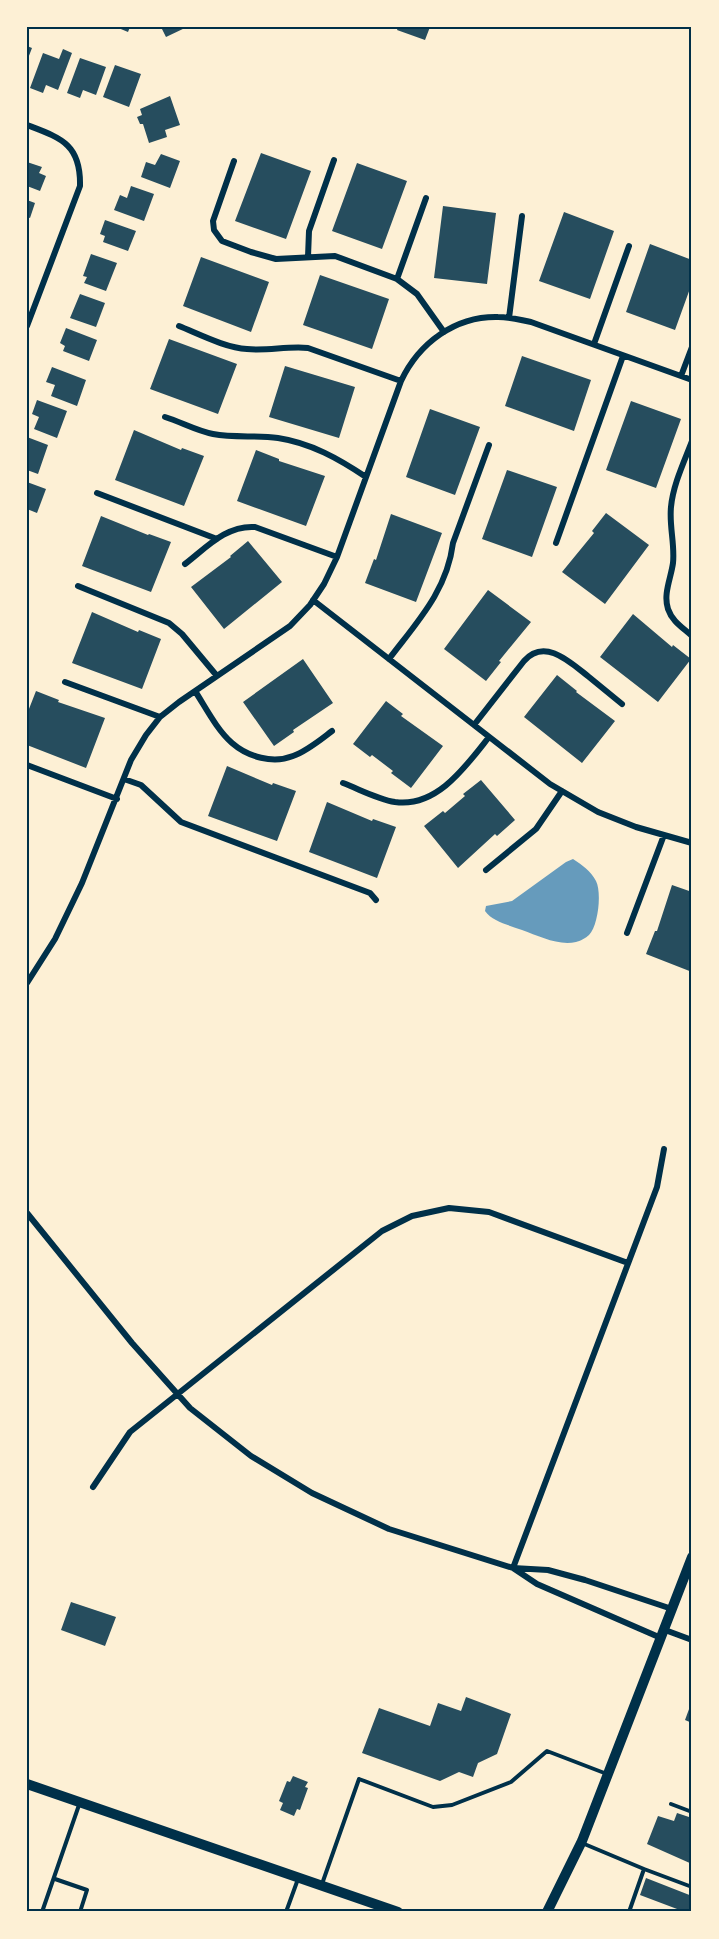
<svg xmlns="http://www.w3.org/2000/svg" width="719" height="1939" viewBox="0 0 719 1939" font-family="Lato,sans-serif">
<rect width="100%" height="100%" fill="#fdf0d5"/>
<!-- water -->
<path fill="#669bbc" d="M 573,859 C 582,865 591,871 596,881 C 602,893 598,926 589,935 C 586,938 580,941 576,942 C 558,946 539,936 522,930 C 509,925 493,922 485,911 L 486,906 L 512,901 L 566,862 Z"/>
<!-- building -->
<path fill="#264d5e" d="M 116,27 L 130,27 L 128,32 Z
M 161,27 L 187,27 L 166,37 Z
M 398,27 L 430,27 L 425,40 L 397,30 Z
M 27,46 L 32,48 L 27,61 Z
M 63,49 L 72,53 L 58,90 L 46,85 L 43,93 L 30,88 L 43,53 L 59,59 Z
M 80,58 L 106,67 L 96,95 L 83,90 L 80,98 L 67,93 Z
M 115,65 L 141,74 L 129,107 L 103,97 Z
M 170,96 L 180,125 L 165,130 L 167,137 L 149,143 L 143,124 L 140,124 L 137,117 L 142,115 L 140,109 Z
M 261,153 L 311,171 L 286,239 L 235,221 Z
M 161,154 L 180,161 L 170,188 L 141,177 L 146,162 L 155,165 Z
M 27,162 L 42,167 L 39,173 L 46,176 L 40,191 L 27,186 Z
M 357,163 L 407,181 L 382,249 L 332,231 Z
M 131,186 L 154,194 L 144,221 L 114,210 L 120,195 L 127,198 Z
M 27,200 L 35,203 L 30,218 L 27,217 Z
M 443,206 L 496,213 L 487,284 L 434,278 Z
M 564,212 L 614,231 L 590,299 L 539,281 Z
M 105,220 L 136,231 L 128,251 L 103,242 L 105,236 L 100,234 Z
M 650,244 L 692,260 L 692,283 L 675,330 L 626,312 Z
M 91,254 L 117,263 L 106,291 L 84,283 L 87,277 L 83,276 Z
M 201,257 L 269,282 L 251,332 L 183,306 Z
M 320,275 L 389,299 L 372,349 L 303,325 Z
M 80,294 L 105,303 L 96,327 L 70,318 Z
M 66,328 L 97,340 L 89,361 L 63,351 L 65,346 L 60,343 Z
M 169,339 L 237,364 L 218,414 L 150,389 Z
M 522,356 L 591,380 L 574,431 L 505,406 Z
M 285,366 L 355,387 L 339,438 L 269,417 Z
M 52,367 L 86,380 L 77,406 L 51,396 L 55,385 L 46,382 Z
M 37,400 L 67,411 L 57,438 L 34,429 L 39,417 L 32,414 Z
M 631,401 L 681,419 L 656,488 L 606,470 Z
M 430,409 L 480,427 L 455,495 L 406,477 Z
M 134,430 L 181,450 L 182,448 L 204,456 L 184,506 L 115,480 Z
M 27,437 L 48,445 L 38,474 L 27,470 Z
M 256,450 L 279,459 L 279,461 L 325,476 L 306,526 L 237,501 Z
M 507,470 L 557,487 L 532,557 L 482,539 Z
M 27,482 L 46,489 L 37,513 L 27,509 Z
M 606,513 L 649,545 L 605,604 L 562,572 L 594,533 L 592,531 Z
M 391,514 L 442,533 L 416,602 L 365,583 L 374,559 L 376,560 Z
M 101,516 L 148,535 L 149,534 L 171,542 L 151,592 L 82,566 Z
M 248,541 L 282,582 L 224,629 L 191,587 L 231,557 L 230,556 Z
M 488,590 L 531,622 L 499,661 L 501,662 L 486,681 L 444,649 Z
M 92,612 L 138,632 L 139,630 L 161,639 L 142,689 L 72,663 Z
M 633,614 L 672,647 L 673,645 L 691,659 L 658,702 L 600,657 Z
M 303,659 L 333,703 L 293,730 L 294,732 L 274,746 L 243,702 Z
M 557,675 L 577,691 L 576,692 L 615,721 L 582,763 L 524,717 Z
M 36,691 L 59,700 L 58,702 L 105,718 L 86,768 L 27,745 L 27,714 Z
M 386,701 L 403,714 L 401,716 L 443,746 L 411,788 L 391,773 L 393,771 L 372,755 L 370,757 L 353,744 Z
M 227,766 L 272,785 L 273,783 L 296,791 L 277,841 L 208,816 Z
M 481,780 L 515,820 L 497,836 L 495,834 L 458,868 L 424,826 L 443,811 L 445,813 L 465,796 L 463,794 Z
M 327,802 L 372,821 L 373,819 L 396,827 L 377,878 L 309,852 Z
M 672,885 L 692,892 L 692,972 L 646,954 L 655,931 L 657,931 Z
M 71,1602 L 116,1617 L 105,1646 L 61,1630 Z
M 466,1697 L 511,1714 L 497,1754 L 478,1763 L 473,1777 L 459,1772 L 440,1781 L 362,1753 L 379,1708 L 430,1726 L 438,1703 L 461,1711 Z
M 692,1701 L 692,1723 L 685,1720 Z
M 293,1776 L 308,1782 L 305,1787 L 308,1788 L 300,1810 L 297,1809 L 294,1816 L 280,1810 L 283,1803 L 279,1801 L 287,1781 L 290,1782 Z
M 677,1813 L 692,1818 L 692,1864 L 647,1844 L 658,1816 L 674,1821 Z
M 646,1878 L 692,1896 L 692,1912 L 685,1912 L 640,1895 Z"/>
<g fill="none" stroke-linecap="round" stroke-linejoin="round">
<!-- service -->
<path stroke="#003049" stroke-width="4" d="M 671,1804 L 692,1812
M 582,1843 L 644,1869 L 629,1912
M 644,1869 L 692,1887
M 55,1879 L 87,1890 L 80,1912
M 322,1884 L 359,1779 L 433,1807 L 452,1805 L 511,1782 L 547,1751 L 607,1774
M 42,1912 L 79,1805
M 286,1912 L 298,1879"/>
<!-- minor -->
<path stroke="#003049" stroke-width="6" d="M 27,125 C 61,138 81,144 80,186 L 27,326
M 234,161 L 213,221 L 214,230 L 222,241 L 251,252 L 276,259 L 335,256 L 397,279 L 417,294 L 444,332
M 308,257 L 309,231 L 334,160
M 397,279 L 426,198
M 509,318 L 522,216
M 179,326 C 199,334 226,348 247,349 C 267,351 288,346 308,348 L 401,381
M 594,344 L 629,246
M 681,376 L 692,347
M 165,417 C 181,422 197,431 213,434 C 234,438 256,435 278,438 C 311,443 339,459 366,477
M 692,441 C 684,462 673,485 671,507 C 669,526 675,544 673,563 C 671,578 663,594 668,609 C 672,621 682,627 692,636
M 97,493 L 217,539
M 556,543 L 623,356
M 185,564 C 206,548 226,525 255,527 L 337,557
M 78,586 L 169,623 L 182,634 L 217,676
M 313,600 L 550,784 L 598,812 L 636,827 L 692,843
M 389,659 C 417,622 447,591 453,543 L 489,445
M 65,682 L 160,717
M 195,691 C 206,708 217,730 232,743 C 248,757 273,764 293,756 C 307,751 320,740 332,731
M 474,725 L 524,661 C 545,637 571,663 589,677 C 600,686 611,695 622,704
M 27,765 L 117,799
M 124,779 L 141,785 L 181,822 L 370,893 L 376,900
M 343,783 C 359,789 377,799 395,802 C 437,808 466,766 489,737
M 486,870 L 536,829 L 562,791
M 627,933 L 664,835
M 27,983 L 55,939 L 82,883 L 131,760 L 146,735 L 160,717 L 179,702 L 290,626 L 310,605 L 324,584 L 337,557 L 401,381 C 419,343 455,316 498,317 C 510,317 520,320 531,322 L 692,380
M 27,1213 L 132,1343 L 190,1408 L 251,1456 L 312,1493 L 389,1529 L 513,1568 L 657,1187 L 664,1149
M 93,1487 L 130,1432 L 382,1231 L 412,1216 L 449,1208 L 489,1212 L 628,1263
M 665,1630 L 692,1640
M 661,1638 L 537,1584 L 513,1568 L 548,1570 L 585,1580 L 672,1609"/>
<!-- secondary -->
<path stroke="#003049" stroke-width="10" d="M 27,1784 L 398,1912
M 547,1912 L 582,1841 L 692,1557"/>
</g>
<!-- border -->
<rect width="719" height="1939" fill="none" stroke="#fdf0d5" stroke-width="57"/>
<rect x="28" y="28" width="662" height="1882" fill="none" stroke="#003049" stroke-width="2"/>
</svg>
